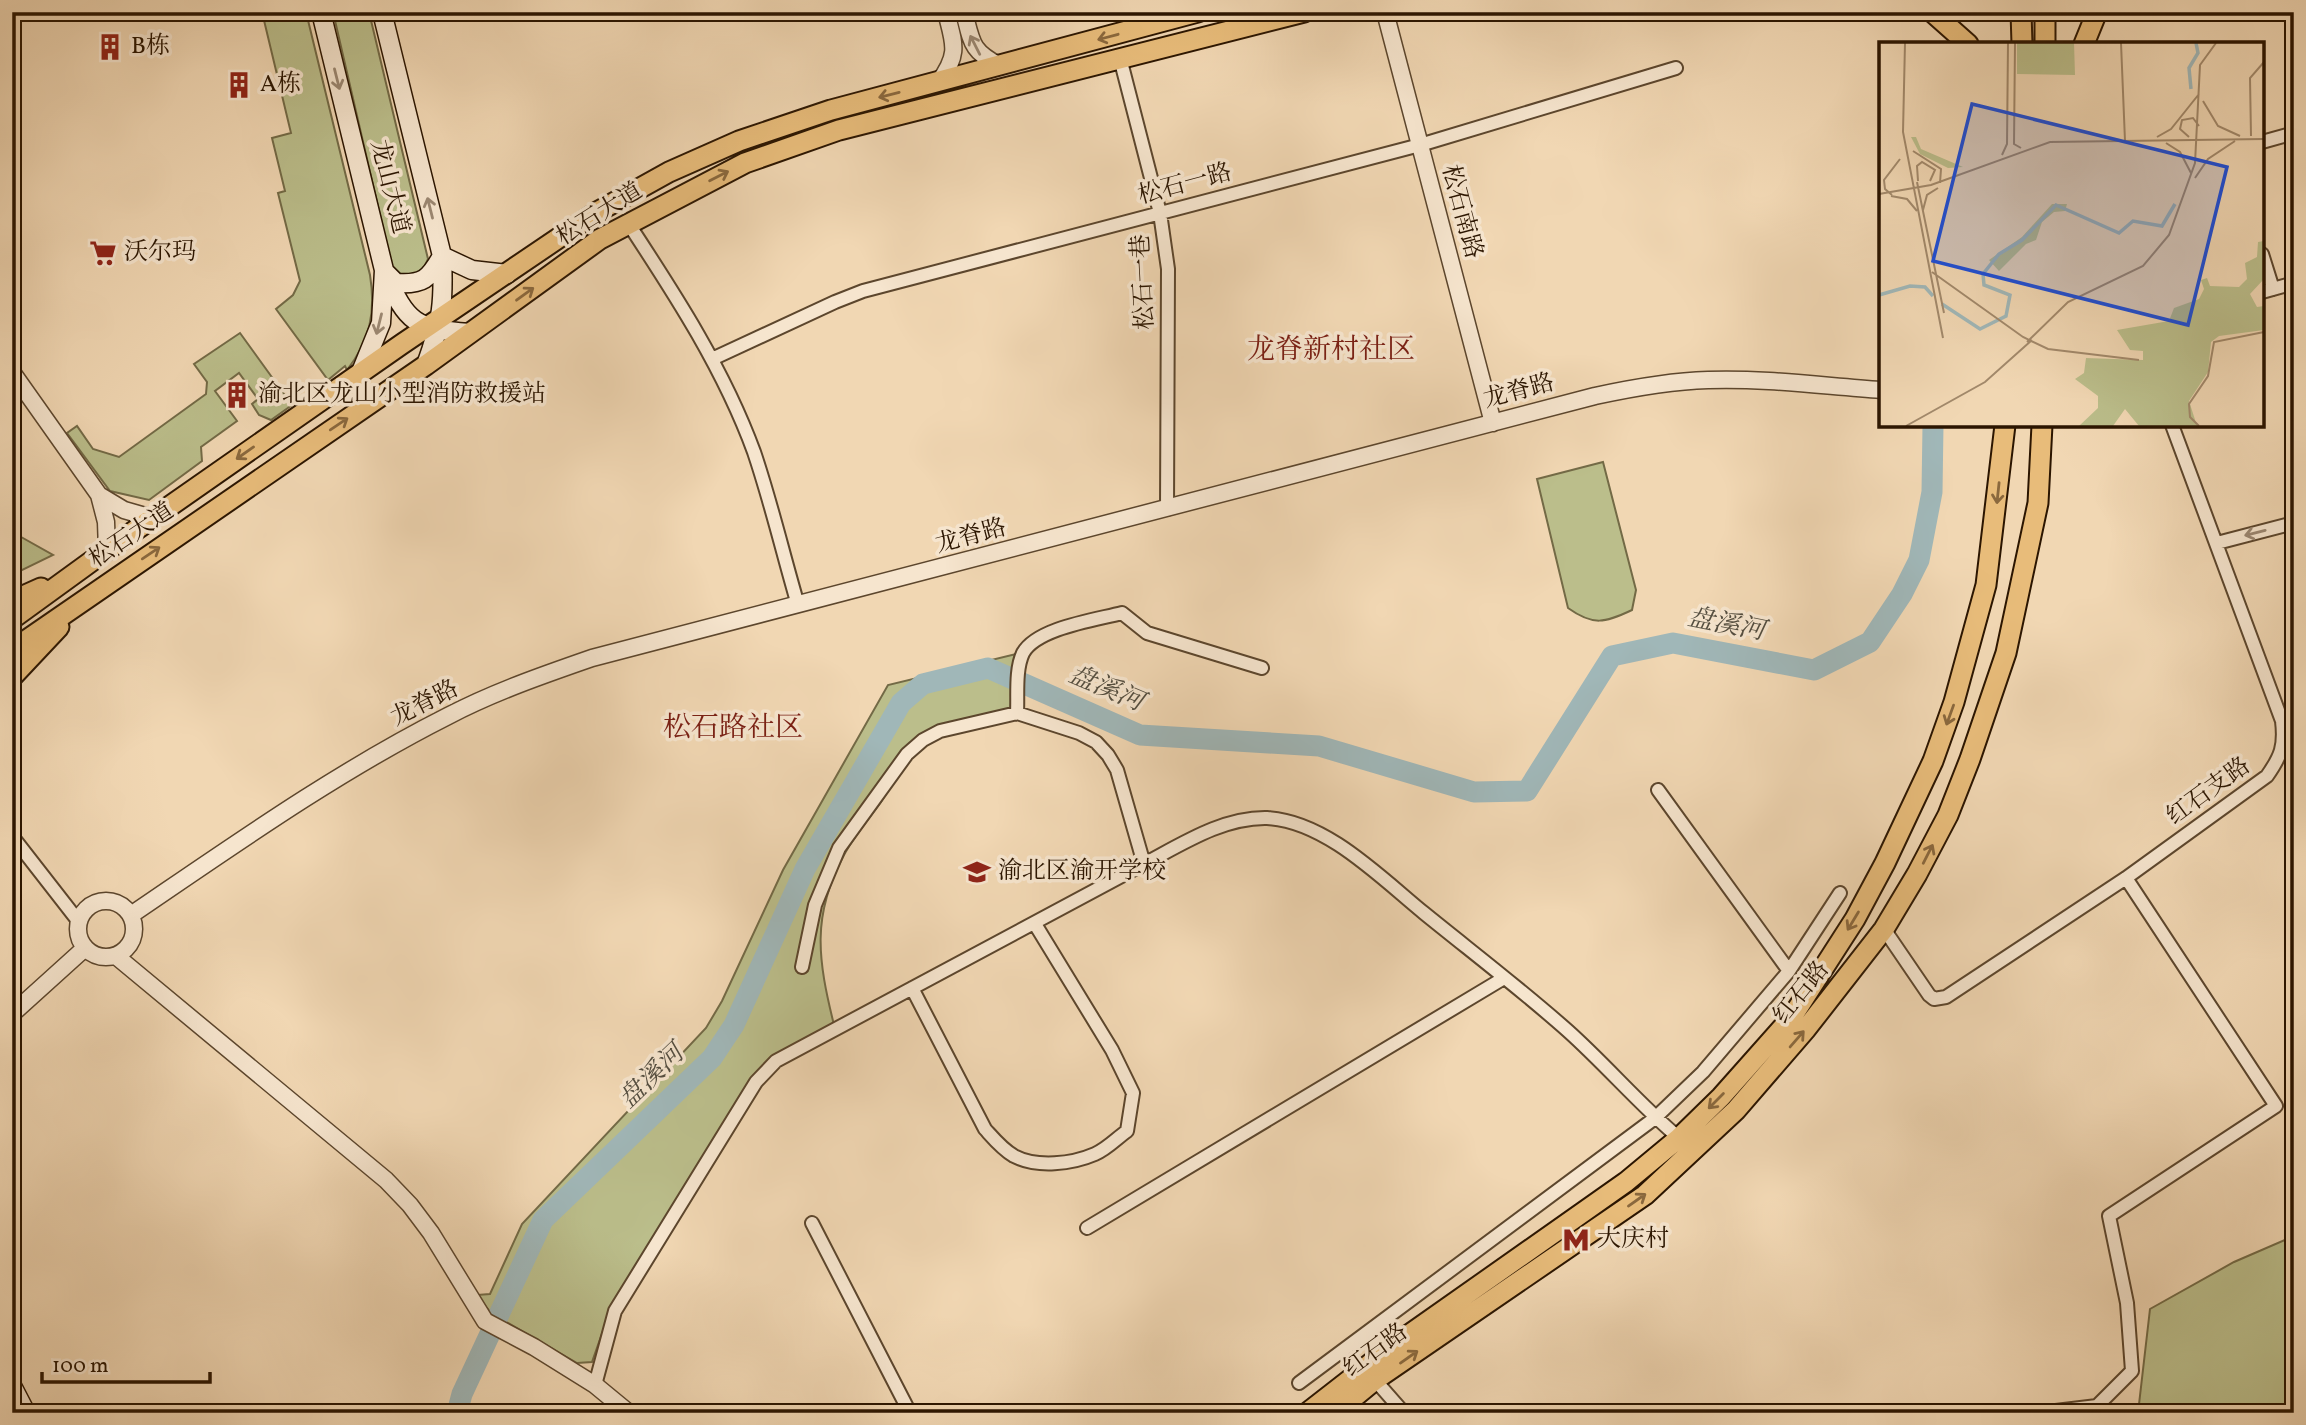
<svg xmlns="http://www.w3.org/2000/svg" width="2306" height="1425" viewBox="0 0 2306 1425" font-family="Vollkorn,'Noto Serif SC',serif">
<rect width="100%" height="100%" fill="#f1d7b3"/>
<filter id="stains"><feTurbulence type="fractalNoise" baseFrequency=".00286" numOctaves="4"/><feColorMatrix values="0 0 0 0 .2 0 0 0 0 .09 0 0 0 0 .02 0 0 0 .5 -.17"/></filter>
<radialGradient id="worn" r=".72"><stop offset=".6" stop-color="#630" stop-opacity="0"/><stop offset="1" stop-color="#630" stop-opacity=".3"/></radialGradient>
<!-- green -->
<path fill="#bbbe8b" stroke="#736a46" stroke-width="2" d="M 262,12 L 306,12 L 370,275 C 376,312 370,341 347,370 L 345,366 L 328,380 L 276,309 L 293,295 L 300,281 L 278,193 L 285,191 L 272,138 L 291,133 Z
M 333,12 L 369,12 L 428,259 L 422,272 L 404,277 L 392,267 Z
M 240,333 L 292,405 L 271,420 L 259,415 L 252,404 L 258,399 L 239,373 L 215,391 L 237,421 L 201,447 L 202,461 L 149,500 L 110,491 L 67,433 L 77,426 L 93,449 L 119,457 L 206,394 L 207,382 L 194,364 Z
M 1603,462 L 1636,590 L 1632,610 C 1605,623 1593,626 1568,608 L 1537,479 Z
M 14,533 L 53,555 L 12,575 L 12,534 Z
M 1016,654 L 1015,719 C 987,726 952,728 927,744 C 907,756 894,782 881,802 C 869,819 854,836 844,855 C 811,916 818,960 834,1025 L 776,1057 L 610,1311 L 592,1362 L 577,1363 L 491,1313 L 476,1295 L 490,1294 L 522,1224 L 706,1028 L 722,1001 L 783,870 L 888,685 Z
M 2294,1236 L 2294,1413 L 2138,1413 L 2150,1309 L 2234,1262 Z"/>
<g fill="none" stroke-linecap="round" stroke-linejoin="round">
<!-- river -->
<path stroke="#a0b7b8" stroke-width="21" d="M 457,1413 L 462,1394 L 543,1220 L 712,1058 L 734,1025 L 805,869 L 901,703 L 923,684 L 988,668 L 1140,735 L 1319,746 L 1474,792 L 1527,791 L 1612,656 L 1673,643 L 1814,670 L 1870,642 L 1902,594 L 1919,560 L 1932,492 L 1933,425"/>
<defs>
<path id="minor" d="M 1120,58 L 1160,213 L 1168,269 L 1167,509
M 2262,142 L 2294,133
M 628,223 C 676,296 724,370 754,452 C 771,502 783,554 798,605
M 2262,254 L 2273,289
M 2262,292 L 2294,283
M 712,359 L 835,302 L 863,291 L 1420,145 L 1676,68
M 2217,543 L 2294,523
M 1017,713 C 1018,695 1015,670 1023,653 C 1037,628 1095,620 1122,613 L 1147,633 L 1262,668
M 1658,790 L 1789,971
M 12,836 L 79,922
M 1884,929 L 1929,995 L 1934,999 L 1946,997 L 2126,878 L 2267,776 C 2281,756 2285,746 2282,721 L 2172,425
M 802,967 L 815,905 L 839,848 L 907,754 L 923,740 L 940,731 L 1017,713 L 1079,733 L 1096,742 L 1108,755 L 1117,770 L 1144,864
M 912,988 L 985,1129 C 994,1139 1002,1149 1014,1156 C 1037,1168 1072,1164 1095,1154 C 1107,1149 1117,1138 1127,1131 L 1133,1093 L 1112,1050 L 1035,924
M 812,1223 L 910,1413
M 1087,1228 L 1504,978
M 1375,1380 L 1404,1413
M 1299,1383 L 1655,1118 L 1703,1072 L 1789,971 L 1840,893
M 595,1385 L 615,1311 L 756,1082 L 776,1061 L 1144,864 C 1182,844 1223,817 1267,818 C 1326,821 1381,878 1424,913 C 1472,952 1522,990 1568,1031 C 1606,1065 1639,1104 1679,1138
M 2039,1413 L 2097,1406 L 2132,1371 L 2127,1303 L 2109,1216 L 2276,1106 L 2126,878"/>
<path id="tertiary" d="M 964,12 C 972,43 971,51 1000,66
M 1385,12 L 1493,423
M 939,82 C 960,53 954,44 946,12
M 12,372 L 99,495 L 106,522 L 107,550
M 99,495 L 124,510 L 152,518
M78 929a28 28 0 1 1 56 0a28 28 0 1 1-56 0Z
M 131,915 C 234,845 337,772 448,716 C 494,692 543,675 592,658 L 1595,396 C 1632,388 1670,381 1708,380 C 1765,378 1823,386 1881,390
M 116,956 L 386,1180 L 410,1205 L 431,1233 L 485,1321 L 534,1347 L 595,1385 L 629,1413
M 12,1014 L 85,948"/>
<path id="secondary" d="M 321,12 L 384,270 L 381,323 L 361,372
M 382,12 L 442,256 L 472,270 L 507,274
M 385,273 C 407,323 415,329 470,333
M 386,273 L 396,283 C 423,285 429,279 442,256
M 426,365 C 442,321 444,302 442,256
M 12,1386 L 26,1413"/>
<path id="trunk" d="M 1932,12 L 1968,44
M 2021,12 L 2022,44
M 2045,12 L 2045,44
M 2084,44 L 2097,12
M 12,601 L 41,588
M 12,619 L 107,550 L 402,344 L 597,212 L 669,172 L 739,141 L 831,110 L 1198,12
M 12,650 L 426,365 L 600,239 L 745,163 L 839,130 L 1304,12
M 12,677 L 59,627
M 1307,1413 L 1393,1346 L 1626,1182 L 1679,1138 L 1721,1097 L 1792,1017 L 1855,919 L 1885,863 L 1933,761 L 1954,702 L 1986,585 L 2005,425
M 1335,1413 L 1375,1380 L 1645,1195 L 1736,1110 L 1806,1029 L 1884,929 L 1917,874 L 1948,815 L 1970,759 L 2006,653 L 2038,503 L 2042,425"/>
</defs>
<!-- minor casing -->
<use href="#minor" stroke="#5c462d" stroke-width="16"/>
<!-- tertiary casing -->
<use href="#tertiary" stroke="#5c462d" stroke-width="19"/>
<!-- secondary casing -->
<use href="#secondary" stroke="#2b1500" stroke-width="21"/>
<!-- trunk casing -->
<use href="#trunk" stroke="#2b1500" stroke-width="23"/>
<!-- minor -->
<use href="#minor" stroke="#f6e5ce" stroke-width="12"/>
<!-- tertiary -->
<use href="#tertiary" stroke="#f6e5ce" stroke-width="16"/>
<!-- secondary -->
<use href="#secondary" stroke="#f6e5ce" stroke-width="18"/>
<!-- trunk -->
<use href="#trunk" stroke="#e8bc7a" stroke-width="19"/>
</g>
<!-- one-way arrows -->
<defs><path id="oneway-shaft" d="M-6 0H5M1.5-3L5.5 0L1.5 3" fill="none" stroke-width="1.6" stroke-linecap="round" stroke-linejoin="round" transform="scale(1.75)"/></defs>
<g stroke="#8a683d">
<use href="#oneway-shaft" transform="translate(1108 37) rotate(165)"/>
<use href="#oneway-shaft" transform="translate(889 95) rotate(166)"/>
<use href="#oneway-shaft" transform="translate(719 176) rotate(-27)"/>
<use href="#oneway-shaft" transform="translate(525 294) rotate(-36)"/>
<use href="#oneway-shaft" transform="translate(339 424) rotate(-34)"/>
<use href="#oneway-shaft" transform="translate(245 453) rotate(145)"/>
<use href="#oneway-shaft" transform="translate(1998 493) rotate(96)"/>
<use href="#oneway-shaft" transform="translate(151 553) rotate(-34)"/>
<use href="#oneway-shaft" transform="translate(1950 715) rotate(110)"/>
<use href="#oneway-shaft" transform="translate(1928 854) rotate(-63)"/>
<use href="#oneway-shaft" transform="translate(1853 921) rotate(121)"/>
<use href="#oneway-shaft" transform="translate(1797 1039) rotate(-49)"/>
<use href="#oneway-shaft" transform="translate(1716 1101) rotate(135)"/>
<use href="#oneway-shaft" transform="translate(1637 1200) rotate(-35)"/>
<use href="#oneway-shaft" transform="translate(1409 1357) rotate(-35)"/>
</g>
<g stroke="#9b8771">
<use href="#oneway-shaft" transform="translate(975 45) rotate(-117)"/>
<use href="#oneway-shaft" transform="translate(337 79) rotate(76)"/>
<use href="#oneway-shaft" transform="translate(430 208) rotate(-104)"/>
<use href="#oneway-shaft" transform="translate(379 324) rotate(104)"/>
<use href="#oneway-shaft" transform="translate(2255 533) rotate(166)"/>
</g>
<!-- icons -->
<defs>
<symbol id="building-bare" viewBox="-9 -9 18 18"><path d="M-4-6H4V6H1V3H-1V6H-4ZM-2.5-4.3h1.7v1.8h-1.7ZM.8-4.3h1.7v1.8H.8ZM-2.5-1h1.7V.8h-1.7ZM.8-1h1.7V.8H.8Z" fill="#8f2418" stroke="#f6e5ce" stroke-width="2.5" paint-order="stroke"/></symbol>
<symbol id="supermarket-bare" viewBox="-9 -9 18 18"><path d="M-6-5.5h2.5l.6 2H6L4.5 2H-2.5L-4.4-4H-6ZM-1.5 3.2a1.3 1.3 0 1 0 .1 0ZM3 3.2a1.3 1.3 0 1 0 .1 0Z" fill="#8f2418" stroke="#f6e5ce" stroke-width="2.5" paint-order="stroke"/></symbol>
<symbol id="school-bare" viewBox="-9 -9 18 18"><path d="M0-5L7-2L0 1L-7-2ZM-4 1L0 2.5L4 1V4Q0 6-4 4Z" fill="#8f2418" stroke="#f6e5ce" stroke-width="2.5" paint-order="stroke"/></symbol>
<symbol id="metro-bare" viewBox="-9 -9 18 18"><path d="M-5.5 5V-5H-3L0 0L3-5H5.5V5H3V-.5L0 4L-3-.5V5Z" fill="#8f2418" stroke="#f6e5ce" stroke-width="2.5" paint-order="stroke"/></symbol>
</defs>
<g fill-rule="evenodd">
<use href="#building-bare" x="91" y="28" width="38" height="38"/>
<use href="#building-bare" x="220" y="66" width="38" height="38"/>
<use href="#supermarket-bare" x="84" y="234" width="38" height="38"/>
<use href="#building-bare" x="218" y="376" width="38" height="38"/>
<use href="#school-bare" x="958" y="853" width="38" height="38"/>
<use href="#metro-bare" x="1557" y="1221" width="38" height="38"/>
</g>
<g text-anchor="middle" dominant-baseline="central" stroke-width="7" stroke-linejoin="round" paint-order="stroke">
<!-- poi labels -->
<g font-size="24" fill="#2b1500" stroke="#f6e5ce" text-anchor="start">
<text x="131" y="47">B栋</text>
<text x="260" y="85">A栋</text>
<text x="124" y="253">沃尔玛</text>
<text x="258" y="395">渝北区龙山小型消防救援站</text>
<text x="998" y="872">渝北区渝开学校</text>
<text x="1597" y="1240">大庆村</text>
</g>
<!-- street labels -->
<g font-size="24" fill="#2b1500" stroke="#f6e5ce">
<text transform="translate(1185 185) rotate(-15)">松石一路</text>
<text transform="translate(389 187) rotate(76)">龙山大道</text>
<text transform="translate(1461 212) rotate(75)">松石南路</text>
<text transform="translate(600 215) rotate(-32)">松石大道</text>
<text transform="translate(1144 282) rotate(-93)">松石一巷</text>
<text transform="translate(1519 392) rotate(-15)">龙脊路</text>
<text transform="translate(132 536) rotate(-34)">松石大道</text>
<text transform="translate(971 537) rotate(-15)">龙脊路</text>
<text transform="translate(425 704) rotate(-27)">龙脊路</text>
<text transform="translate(2209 792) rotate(-36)">红石支路</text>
<text transform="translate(1802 993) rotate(-51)">红石路</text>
<text transform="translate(1376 1351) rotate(-36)">红石路</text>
</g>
<!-- water labels -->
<g font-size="26" font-style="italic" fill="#544e40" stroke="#f6e5ce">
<text transform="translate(1726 625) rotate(11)">盘溪河</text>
<text transform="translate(1106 689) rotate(23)">盘溪河</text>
<text transform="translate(652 1077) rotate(-44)">盘溪河</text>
</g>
<!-- quarter labels -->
<g font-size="28" fill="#7a1f14" stroke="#f6e5ce">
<text x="1331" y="350">龙脊新村社区</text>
<text x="733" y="728">松石路社区</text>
</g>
</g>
<!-- overview -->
<g transform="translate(1879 42)">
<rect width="385" height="385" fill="#f1d7b3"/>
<path d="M 138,1 L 195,1 L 196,33 L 138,32 ZM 32,95 L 37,95 L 42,107 L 84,125 L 69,126 L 41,112 ZM 173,162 L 188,162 L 186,169 L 175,170 L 163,180 L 157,198 L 147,202 L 120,229 L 110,218 L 143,195 ZM 385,199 L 385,237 L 371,252 L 378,265 L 385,264 L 385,288 L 340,294 L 332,300 L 329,330 L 310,359 L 318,384 L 260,384 L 246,367 L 234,384 L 200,384 L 219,366 L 219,354 L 196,337 L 205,331 L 207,316 L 264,318 L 264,309 L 251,308 L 238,288 L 290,279 L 295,266 L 320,257 L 325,247 L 322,238 L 328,236 L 331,244 L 360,245 L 368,237 L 366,221 L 378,215 L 379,200 Z" fill="#bbbe8b"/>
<path fill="none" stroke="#a0b7b8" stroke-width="3.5" d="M 312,47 L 310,26 L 319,11 L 317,1M 0,253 L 31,244 L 46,245 L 54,254M 63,262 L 101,287 L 127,274 L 131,253 L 105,243 L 104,232 L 120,212 L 143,198 L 177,163 L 240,191 L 254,179 L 283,184 L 296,162"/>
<path fill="none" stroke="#a2896b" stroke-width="2" d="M 26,1 L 24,90 L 64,296M 136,1 L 135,102 L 142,106M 242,1 L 246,99M 324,59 L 339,84 L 361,94M 372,94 L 371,36 L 385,20M 278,95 L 292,87 L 320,52M 310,95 L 301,87 L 303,78 L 314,76 L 320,84M 287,101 L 301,110 L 312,131M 34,109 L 62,127 L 61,141M 123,113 L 128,102 L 129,1M 316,136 L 329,117 L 356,99M 39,139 L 38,124 L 43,120 L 56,128 L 51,139M 38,140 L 65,271M 0,152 L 52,143 L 171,100 L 385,97M 13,153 L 6,147 L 5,138 L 21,117M 12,154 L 28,157 L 38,169M 44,168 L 48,153 L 59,146M 53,230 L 144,295 L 169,307 L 260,318M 148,300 L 189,260 L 264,224 L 290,193 L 316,121 L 321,23 L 337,1M 27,384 L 106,340 L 153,298M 320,384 L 311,375 L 310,362 L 329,334 L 335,300 L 385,290"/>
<path fill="#1d4ed8" fill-opacity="0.15" stroke="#1d4ed8" stroke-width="3.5" d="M 93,62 L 348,125 L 309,283 L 54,219 Z"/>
<rect width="385" height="385" fill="none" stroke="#2b1500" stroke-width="3.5"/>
</g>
<!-- margin -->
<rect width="2306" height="1425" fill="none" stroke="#f1d7b3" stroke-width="42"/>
<rect x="14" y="14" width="2278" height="1397" fill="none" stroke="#2b1500" stroke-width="3.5"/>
<rect x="21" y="21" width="2264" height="1383" fill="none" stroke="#2b1500" stroke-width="2"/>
<!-- scale -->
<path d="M42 1372v10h168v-10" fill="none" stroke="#2b1500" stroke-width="3.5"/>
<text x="52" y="1372" font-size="21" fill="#2b1500" stroke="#f6e5ce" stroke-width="5" paint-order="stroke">100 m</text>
<rect width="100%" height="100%" filter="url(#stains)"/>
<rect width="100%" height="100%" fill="url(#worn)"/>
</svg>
